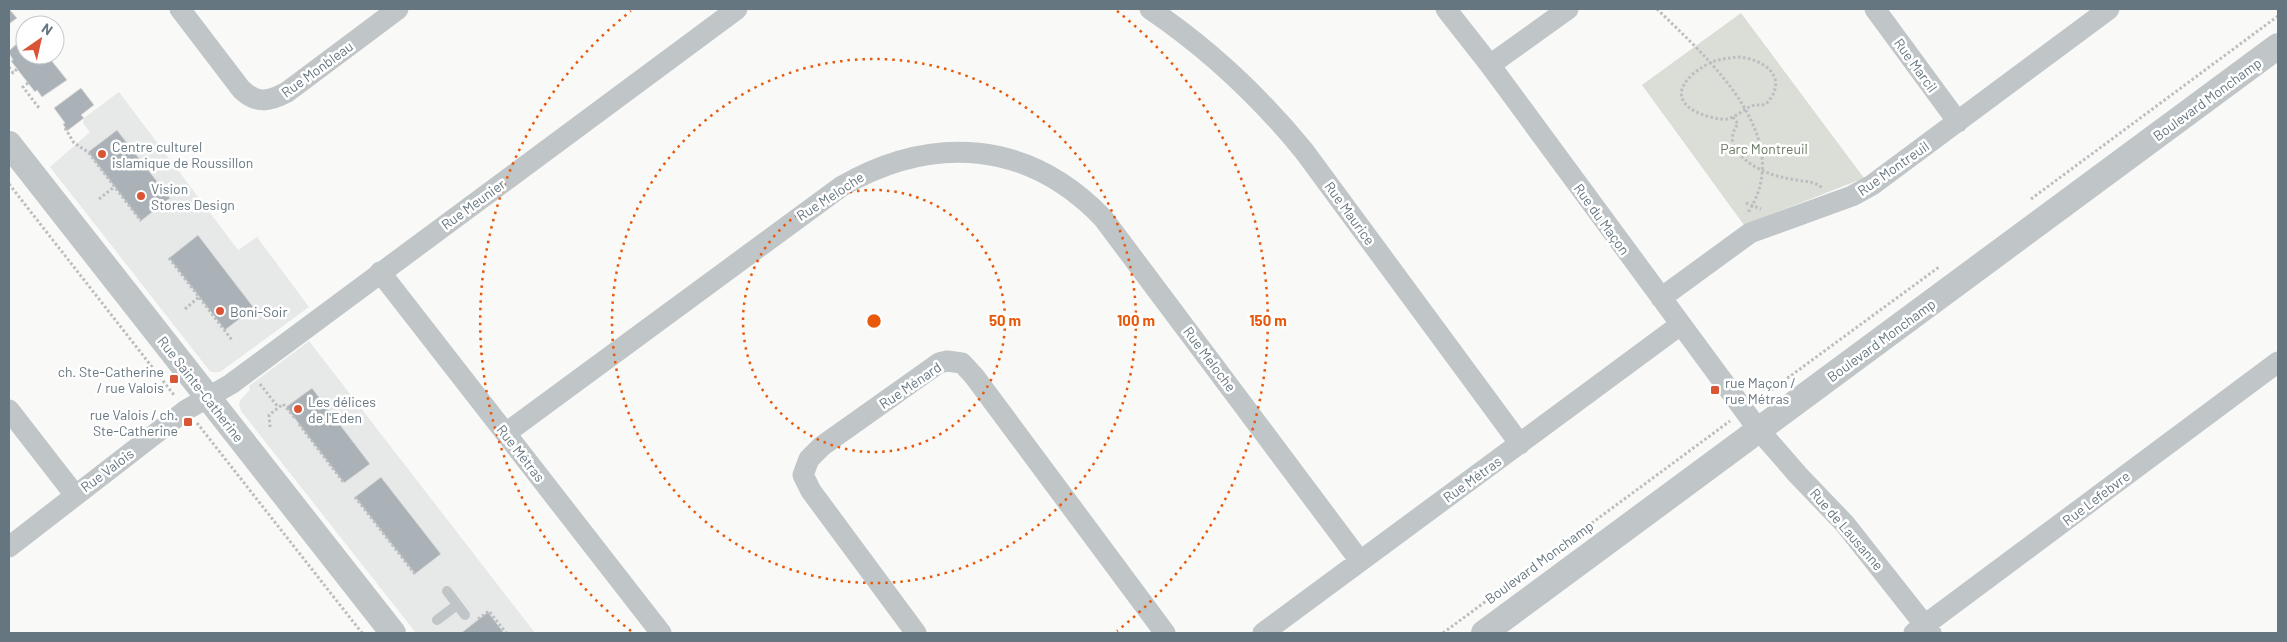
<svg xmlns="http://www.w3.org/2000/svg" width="2287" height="642" viewBox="0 0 2287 642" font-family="Barlow,sans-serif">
<rect width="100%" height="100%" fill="#f9f9f7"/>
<!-- built -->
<path fill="#e7e8e8" d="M 119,92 L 238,250 L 257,237 L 309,307 L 220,372 L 212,372 L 209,370 L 50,167 L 90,132 L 83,123 L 84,118 Z
M 309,341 L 535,633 L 416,633 L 241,411 L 239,404 L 241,399 L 250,390 L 249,386 Z"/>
<!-- green -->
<path fill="#daded6" d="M 1741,13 L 1864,178 L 1744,225 L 1642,85 Z"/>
<!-- building -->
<path fill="#aab2b7" stroke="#dbdbd9" d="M 9,9 L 17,18 L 9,24 Z
M 25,36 L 25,55 L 47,55 L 67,80 L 42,97 L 37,90 L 35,92 L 11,61 L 13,60 L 9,53 L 9,51 Z
M 81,88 L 94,105 L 81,115 L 84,118 L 67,131 L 63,124 L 65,123 L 54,108 Z
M 117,130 L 170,198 L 141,221 L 88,152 Z
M 198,235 L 254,308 L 225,330 L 169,258 Z
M 312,388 L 370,464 L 344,483 L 286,407 Z
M 381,477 L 441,554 L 415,574 L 355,497 Z
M 488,612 L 504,633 L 461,633 Z"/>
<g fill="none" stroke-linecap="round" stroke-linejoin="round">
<!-- path -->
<path stroke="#bbbec0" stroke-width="3" stroke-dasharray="2.5 2.5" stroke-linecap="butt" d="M 1657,9 C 1707,58 1799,137 1747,214
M 1738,57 C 1765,59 1790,78 1766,104 C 1761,106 1756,104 1751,106 C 1743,110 1736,117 1727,119 C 1719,120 1709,117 1701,114 C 1664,99 1686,74 1712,62 C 1720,59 1729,58 1738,57 Z
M 9,67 L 13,73 L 17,69
M 28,83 L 23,87 L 39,108
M 1733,117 L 1738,124 C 1731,133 1730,144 1738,153 C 1754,170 1774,177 1797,180 C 1806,182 1815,181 1822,188
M 65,128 L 74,143 L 88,152 L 141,221
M 9,184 L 174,395
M 99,199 L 114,187
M 2031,199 L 2278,16
M 1746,203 L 1761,209
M 169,258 L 232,340
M 185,309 L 199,297
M 260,384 L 278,407
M 1759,399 L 1939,267
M 197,423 L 362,633
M 299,424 L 344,483
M 270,427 L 269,415 L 283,404 L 295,418
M 355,497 L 415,574
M 478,619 L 489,611 L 506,633
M 1443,633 L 1730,421"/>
<!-- service -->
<path stroke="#c0c5c8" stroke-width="10" d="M 447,591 L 465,615
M 437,620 L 457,605"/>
<!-- minor -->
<path stroke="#c0c5c8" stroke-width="21" d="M 180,9 L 241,89 C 256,104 269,102 287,92 L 398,9
M 1150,9 C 1209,49 1259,96 1304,151 L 1520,444
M 1446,9 L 1490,65 L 1758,429 L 1798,475 L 1845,524 L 1931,633
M 1875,9 L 1958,122
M 1490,65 L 1568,9
M 380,272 L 661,633
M 1661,298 L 1750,233 L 1852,196 L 1872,185 L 2109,9
M 9,410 L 75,495
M 506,433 L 842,186 C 933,134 1028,140 1103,218 L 1360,561
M 9,547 L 186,410 L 231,384 L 737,9
M 916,633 L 811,491 L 803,475 L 809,459 L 822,446 L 939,363 L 947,361 L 962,363 L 974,376 L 1165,633
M 1263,633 L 1680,325
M 1914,633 L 2278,362"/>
<!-- tertiary -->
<path stroke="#c0c5c8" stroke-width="26" d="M 9,144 L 393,633
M 1484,633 L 2278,46"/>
</g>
<!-- distance rings -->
<g fill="none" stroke="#e8590c" stroke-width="2.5" stroke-dasharray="2.5 5">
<circle cx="874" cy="321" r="131"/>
<circle cx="874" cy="321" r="262"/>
<path d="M631 631A394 394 0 0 1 631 11M1117 11A394 394 0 0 1 1117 631"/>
</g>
<!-- markers -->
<g fill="#da5436" stroke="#fff" stroke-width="2">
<circle cx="102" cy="154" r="5"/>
<circle cx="141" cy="196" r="5"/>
<circle cx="220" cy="311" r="5"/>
<rect x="169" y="374" width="10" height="10" rx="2.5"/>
<rect x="1710" y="385" width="10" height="10" rx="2.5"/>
<circle cx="298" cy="409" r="5"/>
<rect x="183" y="417" width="10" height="10" rx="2.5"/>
</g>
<g text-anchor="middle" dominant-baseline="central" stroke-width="5" stroke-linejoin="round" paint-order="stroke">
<!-- street labels -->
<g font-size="14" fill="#667680" stroke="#fff">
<text transform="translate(1916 65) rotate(54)">Rue Marcil</text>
<text transform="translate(317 69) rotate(-36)">Rue Monbleau</text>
<text transform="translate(2207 99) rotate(-36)">Boulevard Monchamp</text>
<text transform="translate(1893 168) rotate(-35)">Rue Montreuil</text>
<text transform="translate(830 196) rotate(-33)">Rue Meloche</text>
<text transform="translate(473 204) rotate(-36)">Rue Meunier</text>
<text transform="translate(1350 213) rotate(54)">Rue Maurice</text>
<text transform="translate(1602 219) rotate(54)">Rue du Maçon</text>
<text transform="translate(1881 340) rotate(-36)">Boulevard Monchamp</text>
<text transform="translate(1210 359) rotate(53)">Rue Meloche</text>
<text transform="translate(910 385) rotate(-34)">Rue Ménard</text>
<text transform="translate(201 389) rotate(52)">Rue Sainte-Catherine</text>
<text transform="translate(521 453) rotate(52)">Rue Métras</text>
<text transform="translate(107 470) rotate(-37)">Rue Valois</text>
<text transform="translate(1472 479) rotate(-36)">Rue Métras</text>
<text transform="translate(2096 498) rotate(-37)">Rue Lefebvre</text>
<text transform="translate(1847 529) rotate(49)">Rue de Lausanne</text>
<text transform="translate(1539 562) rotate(-36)">Boulevard Monchamp</text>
</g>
<!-- poi labels -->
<g font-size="14" fill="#667680" stroke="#fff" text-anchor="start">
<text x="112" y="146">Centre culturel<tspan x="112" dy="16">islamique de Roussillon</tspan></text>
<text x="151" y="188">Vision<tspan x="151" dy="16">Stores Design</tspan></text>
<text x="230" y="311">Boni-Soir</text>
<text x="164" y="371" text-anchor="end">ch. Ste-Catherine<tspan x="164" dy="16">/ rue Valois</tspan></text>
<text x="1725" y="382">rue Maçon /<tspan x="1725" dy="16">rue Métras</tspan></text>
<text x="308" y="401">Les délices<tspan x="308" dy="16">de l'Eden</tspan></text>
<text x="178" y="414" text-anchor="end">rue Valois / ch.<tspan x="178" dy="16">Ste-Catherine</tspan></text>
</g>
<!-- park labels -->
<g font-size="14" fill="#697965" stroke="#fff">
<text x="1764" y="148">Parc Montreuil</text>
</g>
</g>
<circle cx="874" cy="321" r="8" fill="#e8590c" stroke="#fff" stroke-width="2.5"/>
<g font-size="15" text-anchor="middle" font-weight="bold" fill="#e8590c" stroke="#fff" stroke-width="5" stroke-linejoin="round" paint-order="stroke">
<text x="1005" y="326">50 m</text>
<text x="1136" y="326">100 m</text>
<text x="1268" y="326">150 m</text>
</g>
<!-- border -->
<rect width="2287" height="642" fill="none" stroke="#667680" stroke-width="20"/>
<!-- north arrow -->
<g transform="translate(40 40) rotate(34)"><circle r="24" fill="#ffffff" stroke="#c2c8cc"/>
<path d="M0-4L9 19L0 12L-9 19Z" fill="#da5436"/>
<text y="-8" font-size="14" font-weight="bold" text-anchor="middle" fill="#667680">N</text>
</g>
</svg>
